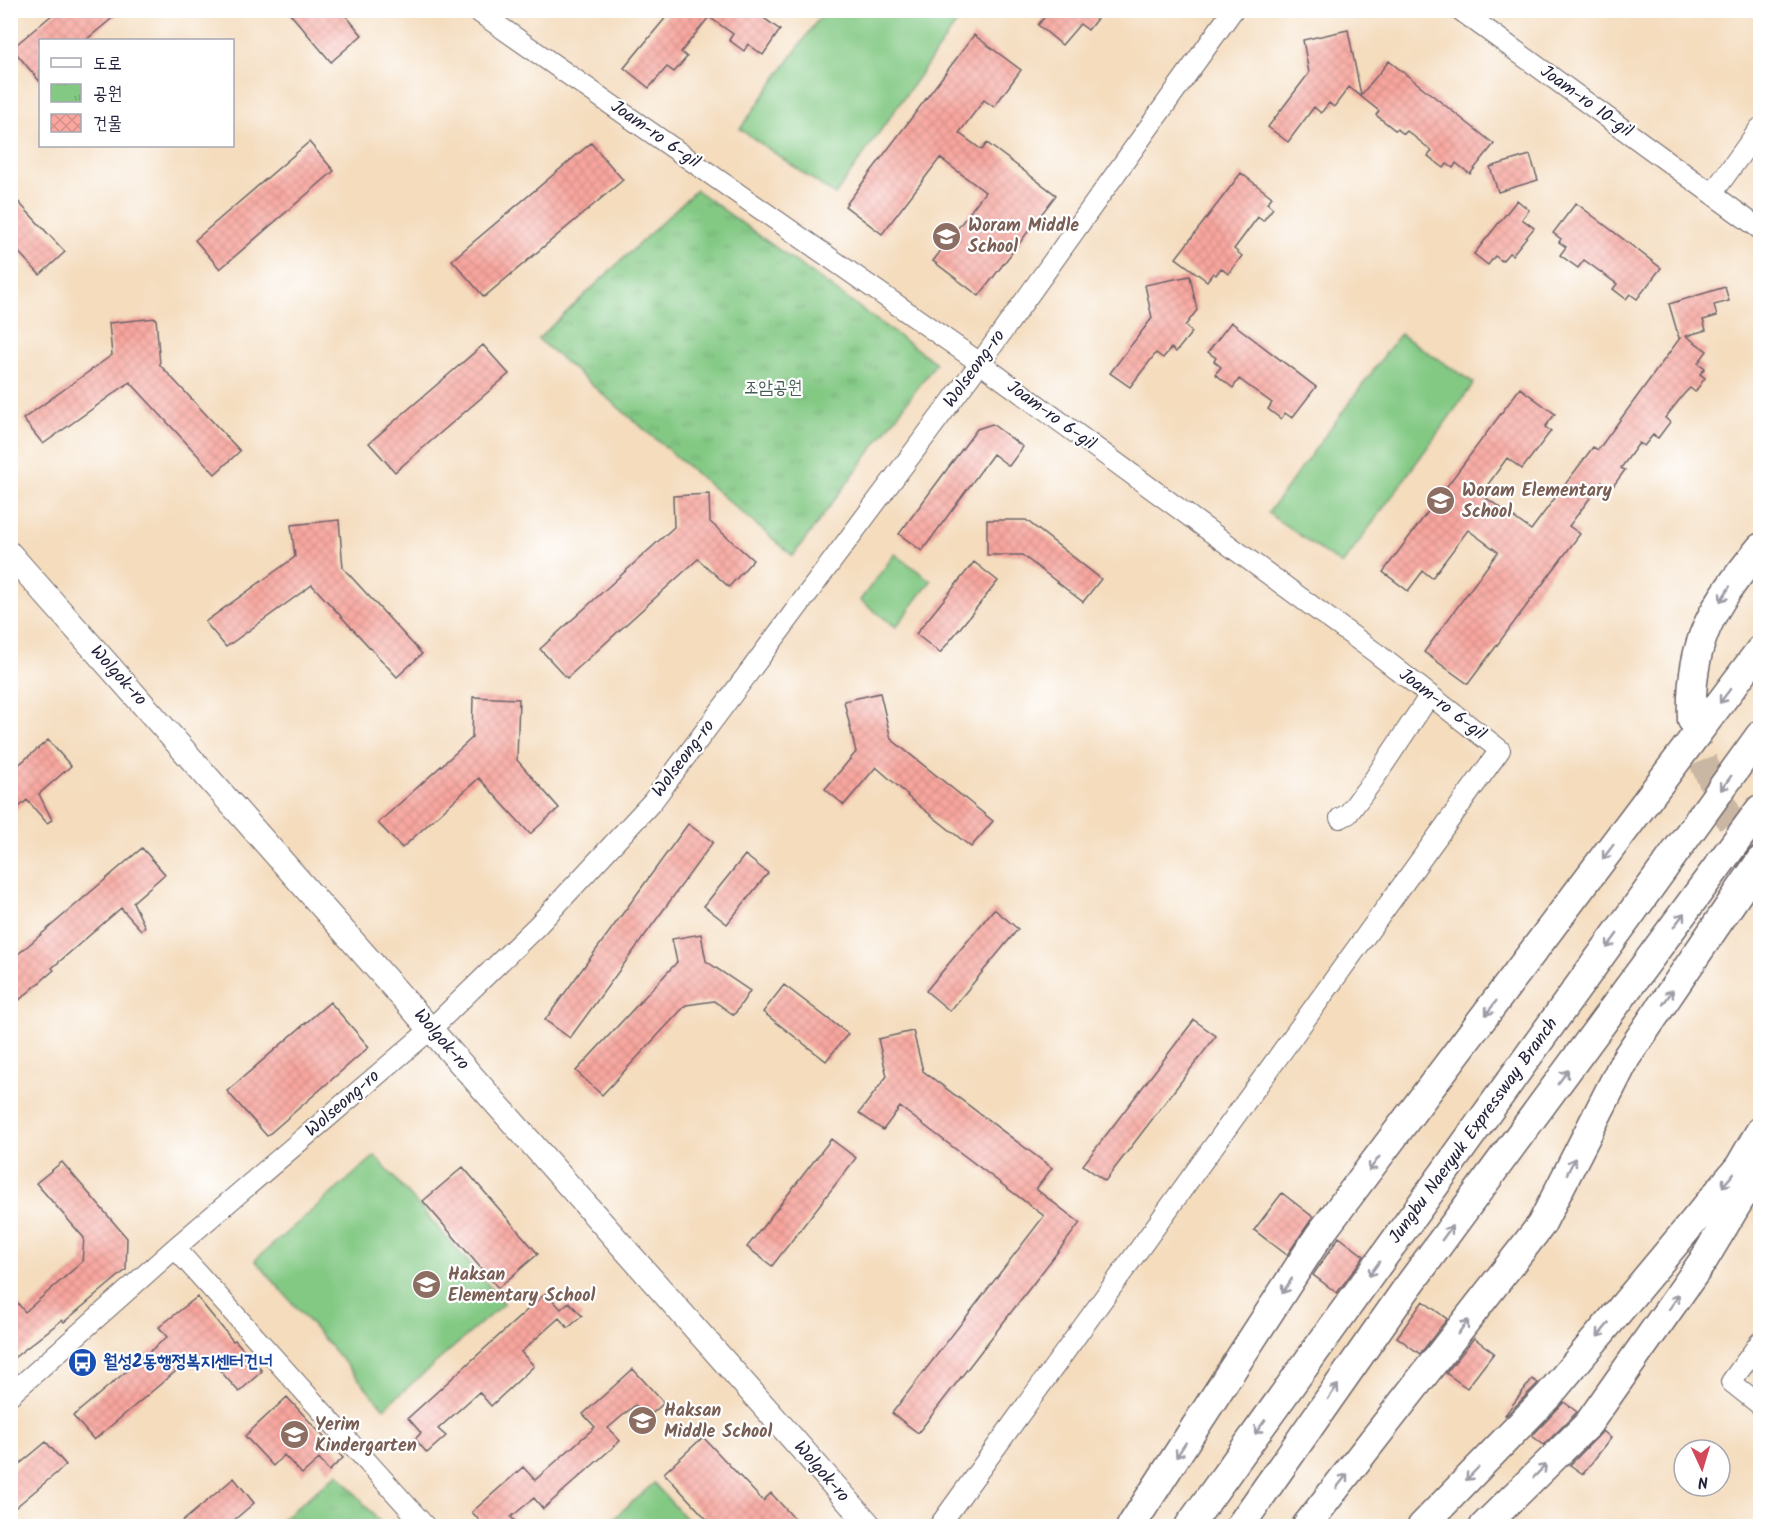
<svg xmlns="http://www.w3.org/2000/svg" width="1771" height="1537" viewBox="0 0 1771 1537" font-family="Kalam,'Poor Story',sans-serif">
<defs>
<pattern id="park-tufts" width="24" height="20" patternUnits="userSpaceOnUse" patternTransform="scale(1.5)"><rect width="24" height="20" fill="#83c984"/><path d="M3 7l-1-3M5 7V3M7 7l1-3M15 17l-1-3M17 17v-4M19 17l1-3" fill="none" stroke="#71ac73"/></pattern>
<pattern id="building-cross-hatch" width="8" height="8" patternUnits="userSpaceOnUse" patternTransform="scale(1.5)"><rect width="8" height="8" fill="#f8a69e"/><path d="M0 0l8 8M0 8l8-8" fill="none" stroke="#d48f89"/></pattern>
</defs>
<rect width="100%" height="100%" fill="#fff"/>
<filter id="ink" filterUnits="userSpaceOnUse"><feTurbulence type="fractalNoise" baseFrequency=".0167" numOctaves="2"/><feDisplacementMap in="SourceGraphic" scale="12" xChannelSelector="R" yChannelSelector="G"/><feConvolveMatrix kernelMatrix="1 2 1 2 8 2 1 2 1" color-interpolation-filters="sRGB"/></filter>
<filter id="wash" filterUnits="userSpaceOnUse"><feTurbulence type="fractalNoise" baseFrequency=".008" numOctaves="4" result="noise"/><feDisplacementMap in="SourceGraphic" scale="24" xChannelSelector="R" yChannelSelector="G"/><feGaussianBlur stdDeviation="1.35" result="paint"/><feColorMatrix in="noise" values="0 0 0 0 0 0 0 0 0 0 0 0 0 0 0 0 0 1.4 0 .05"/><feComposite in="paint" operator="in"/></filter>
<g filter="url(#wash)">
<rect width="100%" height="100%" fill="#f4dcbd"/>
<!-- grass -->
<path fill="#83c984" stroke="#527660" stroke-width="1.5" d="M 824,11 L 943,11 L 958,21 L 835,195 L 740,129 Z
M 1400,334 L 1474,383 L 1342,565 L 1268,513 Z
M 895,554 L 931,581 L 896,627 L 860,600 Z
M 375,1156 L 504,1303 L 384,1408 L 255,1260 Z
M 654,1483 L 692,1526 L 605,1526 Z"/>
<!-- park -->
<path fill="url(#park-tufts)" stroke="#527660" stroke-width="1.5" d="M 696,190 L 936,363 L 793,556 L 538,339 Z
M 338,1473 L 383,1526 L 274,1526 Z"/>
<g id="blocks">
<!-- building -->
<path fill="url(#building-cross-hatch)" d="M 58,10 L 122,10 L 86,40 L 40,40 L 40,82 L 12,48 Z
M 287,10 L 341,10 L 362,35 L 331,62 Z
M 672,10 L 753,10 L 780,30 L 763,55 L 748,44 L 744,51 L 729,40 L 733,34 L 709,17 L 681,52 L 687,57 L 674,72 L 667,67 L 649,88 L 624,68 Z
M 1050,10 L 1104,10 L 1088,30 L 1080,24 L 1062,45 L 1038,25 Z
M 1348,30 L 1361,95 L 1389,61 L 1494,144 L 1470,174 L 1456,163 L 1453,168 L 1447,164 L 1444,168 L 1428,156 L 1432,151 L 1407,131 L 1404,134 L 1397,129 L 1395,130 L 1376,115 L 1379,111 L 1349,87 L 1334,107 L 1329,103 L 1321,113 L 1314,107 L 1288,142 L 1268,127 L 1309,73 L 1303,40 Z
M 974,35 L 1021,70 L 994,107 L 984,100 L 959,133 L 982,150 L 987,143 L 1056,195 L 979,296 L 933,261 L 985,192 L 940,158 L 882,234 L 845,206 Z
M 309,142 L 334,171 L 220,269 L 195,240 Z
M 591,143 L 623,180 L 484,297 L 452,260 Z
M 1530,155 L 1538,180 L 1498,192 L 1490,167 Z
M 1241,173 L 1272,197 L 1267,203 L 1273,208 L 1263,221 L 1258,217 L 1234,249 L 1242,256 L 1228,274 L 1221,268 L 1216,275 L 1213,273 L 1207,281 L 1176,258 Z
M 10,193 L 65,252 L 40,275 L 10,243 Z
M 1517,200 L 1529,210 L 1522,219 L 1534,228 L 1512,255 L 1509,253 L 1502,261 L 1495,256 L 1488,265 L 1474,254 Z
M 1576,203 L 1661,268 L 1637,299 L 1630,294 L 1626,299 L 1613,289 L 1617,284 L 1584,260 L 1578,268 L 1560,255 L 1566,247 L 1559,242 L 1561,239 L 1553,233 Z
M 1190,276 L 1197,310 L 1185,326 L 1192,332 L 1176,352 L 1171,348 L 1163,358 L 1156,353 L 1130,387 L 1110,373 L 1152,318 L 1145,285 Z
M 1725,287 L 1729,301 L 1714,305 L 1717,316 L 1703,320 L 1706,330 L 1686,336 L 1707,351 L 1698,363 L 1705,368 L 1700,374 L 1705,378 L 1695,392 L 1690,388 L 1684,394 L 1665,418 L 1670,422 L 1658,438 L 1653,435 L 1644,446 L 1639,443 L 1621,468 L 1625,470 L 1611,489 L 1602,482 L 1569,526 L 1580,534 L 1468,684 L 1424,652 L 1498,552 L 1468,530 L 1432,578 L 1423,571 L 1408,591 L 1383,572 L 1520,388 L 1555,414 L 1545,427 L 1551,431 L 1522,469 L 1507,458 L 1481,494 L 1531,530 L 1593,447 L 1598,450 L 1680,338 L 1679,338 L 1669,304 Z
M 156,318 L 160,365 L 240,451 L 215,474 L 130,382 L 43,444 L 23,419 L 112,355 L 109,323 Z
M 1231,322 L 1316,387 L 1292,418 L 1285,413 L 1281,419 L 1268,409 L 1272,403 L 1239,379 L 1233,388 L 1215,374 L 1221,367 L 1214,361 L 1216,358 L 1208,352 Z
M 483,345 L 509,374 L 395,472 L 369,443 Z
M 992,424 L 1023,447 L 1009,466 L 993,454 L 922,551 L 899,534 L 977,429 Z
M 709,494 L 710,522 L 753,560 L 729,587 L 698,559 L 567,678 L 540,649 L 674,527 L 673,496 Z
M 339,520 L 343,568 L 422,654 L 397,677 L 312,585 L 226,647 L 205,622 L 295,557 L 291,525 Z
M 987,520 L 1026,520 L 1101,579 L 1083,602 L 1022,555 L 987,555 Z
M 974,562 L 998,581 L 940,653 L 916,634 Z
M 880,693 L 891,739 L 993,821 L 971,847 L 907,796 L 908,795 L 876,767 L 844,805 L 825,789 L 856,752 L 844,701 Z
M 473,697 L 519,699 L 517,760 L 559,808 L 530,834 L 479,778 L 402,848 L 378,823 L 472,738 Z
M 48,740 L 71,766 L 39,794 L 52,820 L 47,823 L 27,800 L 10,815 L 10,772 Z
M 688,824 L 713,842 L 570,1038 L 545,1020 Z
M 142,848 L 165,874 L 133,902 L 145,927 L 141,930 L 121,908 L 52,968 L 54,970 L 10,1008 L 10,961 Z
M 745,855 L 768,873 L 727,924 L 704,906 Z
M 994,909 L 1018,929 L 950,1011 L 926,991 Z
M 701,934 L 706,961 L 750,991 L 734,1015 L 714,1001 L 686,1005 L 602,1095 L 576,1071 L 677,962 L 672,939 Z
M 784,985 L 848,1034 L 826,1061 L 763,1012 Z
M 330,1002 L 369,1047 L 267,1136 L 227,1091 Z
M 1194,1020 L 1216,1036 L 1105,1181 L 1083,1165 Z
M 913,1031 L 923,1071 L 1052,1168 L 1036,1189 L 1080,1223 L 918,1433 L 892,1413 L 1044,1216 L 900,1107 L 883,1130 L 859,1113 L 887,1076 L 878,1039 Z
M 831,1139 L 856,1158 L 772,1266 L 747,1247 Z
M 62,1162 L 127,1238 L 126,1270 L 64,1322 L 62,1320 L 10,1361 L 10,1294 L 25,1312 L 82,1262 L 84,1238 L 36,1183 Z
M 463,1167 L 538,1254 L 498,1288 L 423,1201 Z
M 1282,1193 L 1313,1217 L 1287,1255 L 1254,1230 Z
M 1339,1237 L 1364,1256 L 1337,1293 L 1313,1275 Z
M 546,1293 L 561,1309 L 569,1302 L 582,1316 L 568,1328 L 559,1318 L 521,1352 L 534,1366 L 491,1406 L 479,1392 L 438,1429 L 446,1436 L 427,1453 L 415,1439 L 421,1433 L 408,1418 Z
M 197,1297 L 233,1341 L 235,1340 L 262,1371 L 239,1392 L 207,1356 L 193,1367 L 188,1361 L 94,1440 L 73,1416 L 167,1337 L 159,1327 Z
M 1423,1301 L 1447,1319 L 1420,1354 L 1397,1337 Z
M 1474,1338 L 1494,1353 L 1467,1388 L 1446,1373 Z
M 633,1369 L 664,1403 L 647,1418 L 635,1405 L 608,1428 L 620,1441 L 543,1509 L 534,1498 L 511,1517 L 520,1527 L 485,1527 L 472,1512 L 523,1467 L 535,1480 L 595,1427 L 583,1414 Z
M 1532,1379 L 1538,1383 L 1506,1416 L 1505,1415 Z
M 287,1397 L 343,1458 L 329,1471 L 319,1459 L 302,1474 L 284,1455 L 273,1466 L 245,1436 Z
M 1564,1402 L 1577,1412 L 1544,1445 L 1532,1436 Z
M 1603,1431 L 1611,1438 L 1583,1474 L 1570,1465 Z
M 703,1437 L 763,1501 L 771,1493 L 802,1527 L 714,1527 L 664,1473 Z
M 46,1442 L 66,1465 L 10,1512 L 10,1472 Z
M 234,1478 L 254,1503 L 226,1527 L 176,1527 Z"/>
</g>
</g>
<g filter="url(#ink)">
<use href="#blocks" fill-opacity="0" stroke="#6c6368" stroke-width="1.5"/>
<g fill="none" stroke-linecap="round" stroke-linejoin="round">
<!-- highway-tunnel -->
<path stroke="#cab7a3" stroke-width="28" stroke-dasharray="28 14" stroke-linecap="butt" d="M 1692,720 L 1701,757 L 1760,885"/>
<defs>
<path id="minor" d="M 476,10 L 980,363 L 1376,653 L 1500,750 L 939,1526
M 1460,10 L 1760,229
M 1712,194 L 1760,128
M 1340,818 L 1348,814 L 1374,779 L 1430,695
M 175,1248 L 425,1526
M 1760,1342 L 1731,1382 L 1760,1405
M 10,1395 L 175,1248 L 431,1029 L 538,925 L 652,802 L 980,363 L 1233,10"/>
<path id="major" d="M 10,554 L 870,1526"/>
<path id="highway" d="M 1692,720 C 1689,641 1712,607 1760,548
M 1131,1526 L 1318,1237 L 1760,650
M 1189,1526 L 1760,735
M 1240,1526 L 1404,1292 L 1760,809
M 1306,1526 L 1541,1225 L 1626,1058 L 1760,861
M 1422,1526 L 1549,1395 L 1739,1167 L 1760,1131
M 1484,1526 L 1588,1424 L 1703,1261 L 1760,1166"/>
</defs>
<!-- minor casing -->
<use href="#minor" stroke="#6c6368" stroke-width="22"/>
<!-- major casing -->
<use href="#major" stroke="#6c6368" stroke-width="26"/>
<!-- highway casing -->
<use href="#highway" stroke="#6c6368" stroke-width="31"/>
<!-- minor -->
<use href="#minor" stroke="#fff" stroke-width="20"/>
<!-- major -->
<use href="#major" stroke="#fff" stroke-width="24"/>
<!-- highway -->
<use href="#highway" stroke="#fff" stroke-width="28"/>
</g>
<!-- one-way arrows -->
<defs><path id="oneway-shaft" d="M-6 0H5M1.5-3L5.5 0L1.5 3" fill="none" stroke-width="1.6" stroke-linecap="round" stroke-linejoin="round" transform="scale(1.5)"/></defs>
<g stroke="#9c9ca7">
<use href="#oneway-shaft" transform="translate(1725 594) rotate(123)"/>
<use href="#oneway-shaft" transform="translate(1725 696) rotate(127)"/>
<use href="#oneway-shaft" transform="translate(1726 783) rotate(126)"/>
<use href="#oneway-shaft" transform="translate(1608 852) rotate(127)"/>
<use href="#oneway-shaft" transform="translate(1679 920) rotate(-54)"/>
<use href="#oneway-shaft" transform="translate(1612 941) rotate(126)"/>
<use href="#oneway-shaft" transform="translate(1668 997) rotate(-56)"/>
<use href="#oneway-shaft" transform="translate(1491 1008) rotate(127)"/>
<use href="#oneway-shaft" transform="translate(1563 1077) rotate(-54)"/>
<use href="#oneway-shaft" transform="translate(1374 1164) rotate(127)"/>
<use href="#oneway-shaft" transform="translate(1571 1166) rotate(-63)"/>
<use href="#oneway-shaft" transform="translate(1728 1180) rotate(130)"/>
<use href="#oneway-shaft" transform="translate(1447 1233) rotate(-54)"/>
<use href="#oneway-shaft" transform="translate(1374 1269) rotate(126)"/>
<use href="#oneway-shaft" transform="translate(1287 1286) rotate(123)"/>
<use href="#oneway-shaft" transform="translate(1674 1302) rotate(-55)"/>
<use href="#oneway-shaft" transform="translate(1463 1327) rotate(-53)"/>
<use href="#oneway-shaft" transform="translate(1603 1330) rotate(130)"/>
<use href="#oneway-shaft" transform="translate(1333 1392) rotate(-55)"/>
<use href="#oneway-shaft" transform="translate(1260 1427) rotate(126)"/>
<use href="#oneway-shaft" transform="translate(1181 1450) rotate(123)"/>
<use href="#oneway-shaft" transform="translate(1540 1471) rotate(-45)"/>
<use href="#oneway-shaft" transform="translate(1472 1474) rotate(134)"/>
<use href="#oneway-shaft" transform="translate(1342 1481) rotate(-52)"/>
</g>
</g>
<!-- icons -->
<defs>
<symbol id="school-disc" viewBox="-11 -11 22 22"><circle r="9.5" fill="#8d6e63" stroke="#fff"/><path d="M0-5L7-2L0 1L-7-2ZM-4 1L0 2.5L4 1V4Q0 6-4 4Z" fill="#fff"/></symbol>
<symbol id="bus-disc" viewBox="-11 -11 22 22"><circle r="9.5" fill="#1a4fb4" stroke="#fff"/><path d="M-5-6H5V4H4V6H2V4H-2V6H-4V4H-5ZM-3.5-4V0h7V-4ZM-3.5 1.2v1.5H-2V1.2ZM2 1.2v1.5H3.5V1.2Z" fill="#fff"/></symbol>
</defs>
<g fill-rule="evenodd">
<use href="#school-disc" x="930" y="220" width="33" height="33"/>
<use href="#school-disc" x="1424" y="484" width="33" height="33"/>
<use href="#school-disc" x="410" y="1268" width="33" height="33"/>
<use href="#bus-disc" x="66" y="1346" width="33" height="33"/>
<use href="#school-disc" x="626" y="1404" width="33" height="33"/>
<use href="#school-disc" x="278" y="1418" width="33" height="33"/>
</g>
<g text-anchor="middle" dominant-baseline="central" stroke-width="4.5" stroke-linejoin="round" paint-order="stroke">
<!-- street labels -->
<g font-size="18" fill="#22223b" stroke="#fff">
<text transform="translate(1586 102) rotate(36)">Joam-ro 10-gil</text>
<text transform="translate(655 135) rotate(35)">Joam-ro 6-gil</text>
<text transform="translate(975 369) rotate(-54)">Wolseong-ro</text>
<text transform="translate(1051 416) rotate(36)">Joam-ro 6-gil</text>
<text transform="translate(118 676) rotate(48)">Wolgok-ro</text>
<text transform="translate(1442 705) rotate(38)">Joam-ro 6-gil</text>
<text transform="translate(684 759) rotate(-53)">Wolseong-ro</text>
<text transform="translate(441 1040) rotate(49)">Wolgok-ro</text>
<text transform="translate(343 1104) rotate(-41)">Wolseong-ro</text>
<text transform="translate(1474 1131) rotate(-54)">Jungbu Naeryuk Expressway Branch</text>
<text transform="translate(821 1472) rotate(49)">Wolgok-ro</text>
</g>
<!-- education labels -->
<g font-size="18" font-weight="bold" fill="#785e54" stroke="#fff" text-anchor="start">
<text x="968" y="226">Woram Middle<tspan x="968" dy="21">School</tspan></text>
<text x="1462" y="491">Woram Elementary<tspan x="1462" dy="21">School</tspan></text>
<text x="448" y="1275">Haksan<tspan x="448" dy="21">Elementary School</tspan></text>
<text x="664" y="1411">Haksan<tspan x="664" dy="21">Middle School</tspan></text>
<text x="315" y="1425">Yerim<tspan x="315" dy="21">Kindergarten</tspan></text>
</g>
<!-- park labels -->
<g font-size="18" fill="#445c55" stroke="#fff">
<text x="773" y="388">조암공원</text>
</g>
<!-- transit labels -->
<g font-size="18" font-weight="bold" fill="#164399" stroke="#fff" text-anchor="start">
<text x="103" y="1362">월성2동행정복지센터건너</text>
</g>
</g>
<!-- margin -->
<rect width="1771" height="1537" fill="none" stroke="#fff" stroke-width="36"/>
<!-- legend -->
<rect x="39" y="39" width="195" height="108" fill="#ffffff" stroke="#a7a7b1" stroke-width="1.5"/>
<rect x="51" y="58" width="30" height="9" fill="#ffffff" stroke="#a7a7b1" stroke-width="1.5"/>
<text x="93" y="69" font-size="18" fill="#22223b">도로</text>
<rect x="51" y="84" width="30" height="18" fill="url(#park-tufts)" stroke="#a7a7b1" stroke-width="1.5"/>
<text x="93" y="99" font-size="18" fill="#22223b">공원</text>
<rect x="51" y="114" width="30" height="18" fill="url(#building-cross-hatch)" stroke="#a7a7b1" stroke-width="1.5"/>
<text x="93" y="129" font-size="18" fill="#22223b">건물</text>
<!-- north arrow -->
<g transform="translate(1702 1468) rotate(176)"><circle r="28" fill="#ffffff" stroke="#a7a7b1" stroke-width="1.5"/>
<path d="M0-4.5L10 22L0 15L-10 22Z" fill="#d1495b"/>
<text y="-9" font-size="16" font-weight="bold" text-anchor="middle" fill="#22223b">N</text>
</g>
</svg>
